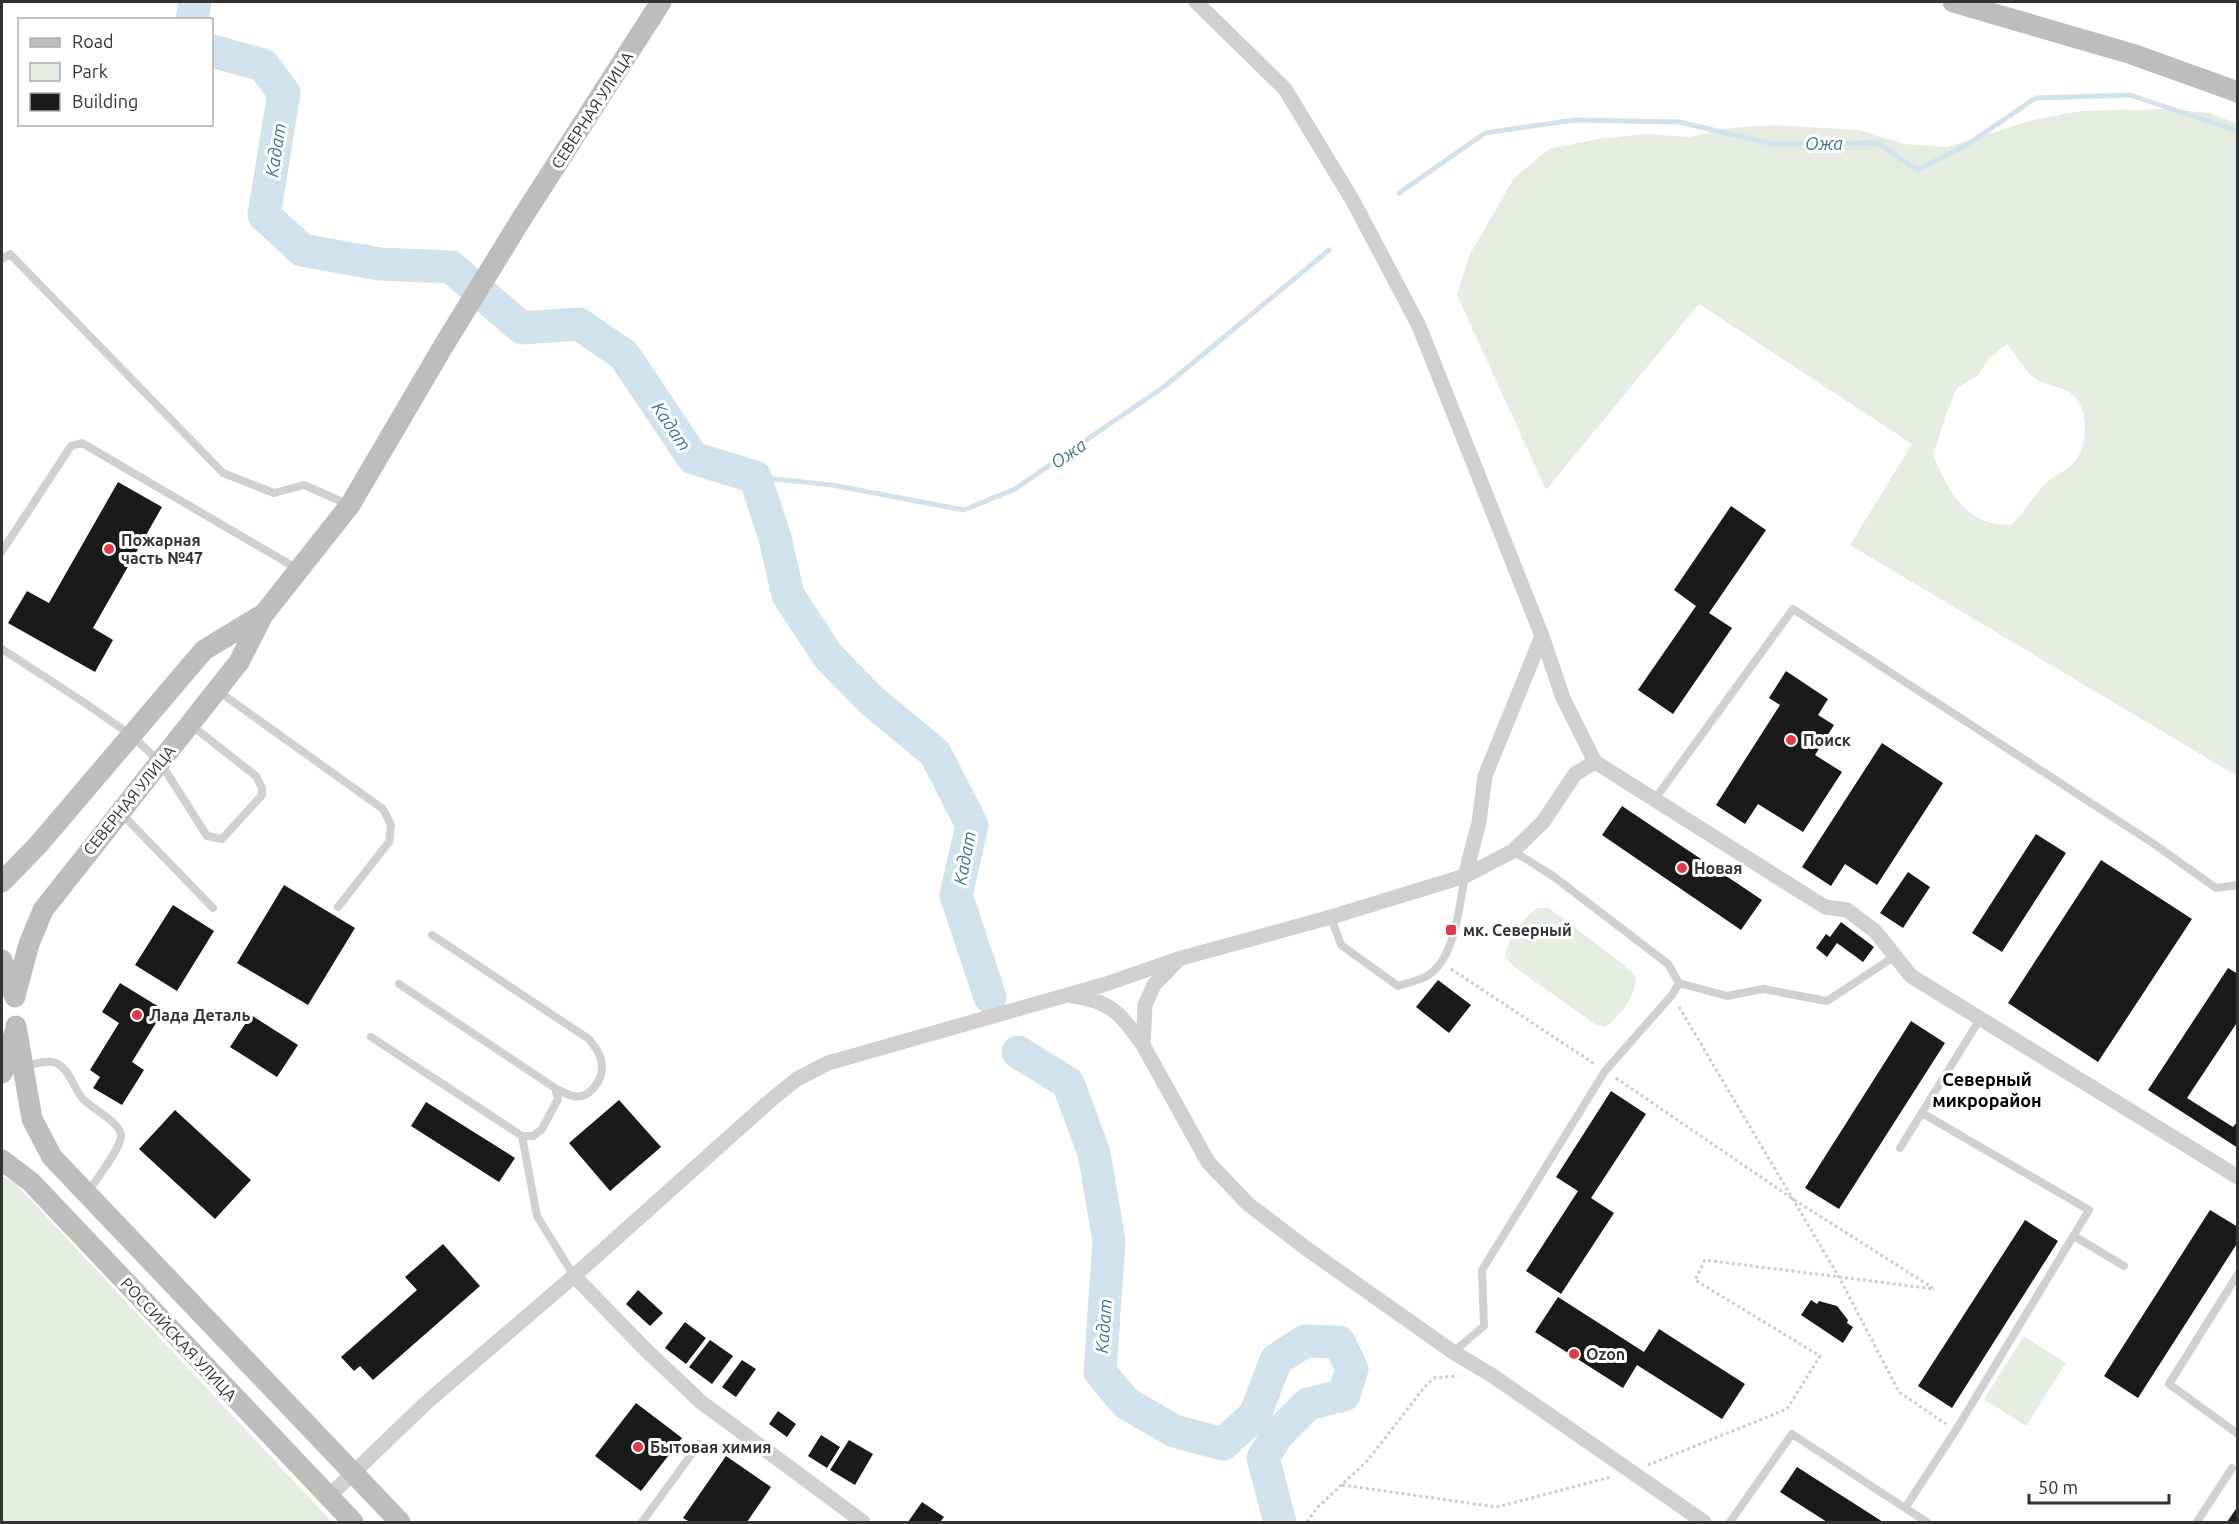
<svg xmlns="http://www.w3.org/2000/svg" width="2239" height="1524" viewBox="0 0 2239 1524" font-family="Ubuntu,sans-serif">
<rect width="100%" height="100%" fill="#fff"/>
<!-- green -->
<path fill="#e6ecdf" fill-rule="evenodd" d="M 2167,109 L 2210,113 L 2237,124 L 2237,776 L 1850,545 L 1912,444 L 1699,304 L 1546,490 L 1457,295 L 1470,254 L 1514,178 L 1549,149 L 1598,139 L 1646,134 L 1689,137 L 1730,128 L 1772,125 L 1859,130 L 1904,144 L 1947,147 L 2033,120 L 2081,111 ZM 2007,344 C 2015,354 2023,368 2033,377 C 2043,386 2063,385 2074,396 C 2089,411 2088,445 2075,461 C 2066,472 2052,476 2043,486 C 2031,499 2024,513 2011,525 C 2004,524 1995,525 1988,522 C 1960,514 1943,480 1933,455 L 1948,409 L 1957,388 L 1976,377 L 1990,358 Z
M 1538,908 L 1549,908 L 1628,968 L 1636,977 C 1636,995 1620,1017 1605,1027 L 1596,1025 L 1513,966 L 1505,956 C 1507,941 1525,915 1538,908 Z
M 2,1176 L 15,1183 L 332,1522 L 2,1522 Z
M 2024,1336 L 2066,1363 L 2026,1426 L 1984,1399 Z"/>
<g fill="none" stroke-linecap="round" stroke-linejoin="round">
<!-- stream -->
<path stroke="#cfe2ee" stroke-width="5" d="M 1399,193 L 1485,133 L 1574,120 L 1679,122 L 1773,144 L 1878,143 L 1917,170 L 1965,146 L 2036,98 L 2130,95 L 2238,131
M 755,477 L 832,485 L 964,510 L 1015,489 L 1165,386 L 1329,250"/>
<!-- river -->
<path stroke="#cfe2ee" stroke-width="33" d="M 192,20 L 195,2
M 212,51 L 263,65 L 284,93 L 264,215 L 302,250 L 379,264 L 451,267 L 522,328 L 579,324 L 624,355 L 693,458 L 755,477 L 775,538 L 788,595 L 828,656 L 872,701 L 935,753 L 972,825 L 956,895 L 990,997
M 1018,1052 L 1068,1083 L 1094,1153 L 1109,1241 L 1100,1372 L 1126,1403 L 1174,1431 L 1223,1444 L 1255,1415 L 1276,1360 L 1305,1341 L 1339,1342 L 1352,1369 L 1344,1395 L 1308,1404 L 1277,1435 L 1263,1458 L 1280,1522"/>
</g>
<!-- building -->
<path fill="#1a1a1a" d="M 118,482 L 162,507 L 93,628 L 113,640 L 95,672 L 8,623 L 27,591 L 49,603 Z
M 1731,506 L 1766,530 L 1709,613 L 1732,628 L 1673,714 L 1638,690 L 1696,606 L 1674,590 Z
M 1786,671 L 1828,699 L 1818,715 L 1834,725 L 1815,755 L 1842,772 L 1803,832 L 1758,804 L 1745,824 L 1716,805 L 1780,705 L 1769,698 Z
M 1882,743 L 1943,783 L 1877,885 L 1845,864 L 1831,886 L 1802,867 Z
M 1622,806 L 1762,900 L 1741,930 L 1602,835 Z
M 2036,834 L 2066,853 L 2002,952 L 1972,933 Z
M 2101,860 L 2192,919 L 2098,1062 L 2008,1003 Z
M 1908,872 L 1930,887 L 1903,928 L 1880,913 Z
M 284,885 L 355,928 L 308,1005 L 237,963 Z
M 173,905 L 214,931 L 177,991 L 135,965 Z
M 1841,922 L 1874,947 L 1863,962 L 1837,943 L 1827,957 L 1816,948 L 1826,934 L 1830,937 Z
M 2228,968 L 2238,974 L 2238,1021 L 2187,1098 L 2233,1127 L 2238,1121 L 2238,1148 L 2148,1090 Z
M 1438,980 L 1471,1005 L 1449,1033 L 1416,1007 Z
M 120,983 L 164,1010 L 132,1062 L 144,1070 L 122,1105 L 93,1088 L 100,1077 L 90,1070 L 119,1023 L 102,1012 Z
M 251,1015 L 298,1045 L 277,1077 L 230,1047 Z
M 1911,1021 L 1945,1043 L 1839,1209 L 1805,1188 Z
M 1611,1091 L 1646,1114 L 1591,1198 L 1614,1213 L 1561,1294 L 1526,1271 L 1578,1191 L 1556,1177 Z
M 619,1100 L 661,1147 L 610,1191 L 569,1143 Z
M 426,1102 L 515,1158 L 499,1182 L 411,1126 Z
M 175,1110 L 251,1180 L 215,1219 L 139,1149 Z
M 2210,1210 L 2238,1227 L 2238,1242 L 2138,1398 L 2104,1376 Z
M 2025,1220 L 2058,1241 L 1952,1408 L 1918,1386 Z
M 443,1244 L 480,1286 L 373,1380 L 360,1366 L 354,1371 L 341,1357 L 417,1290 L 405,1277 Z
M 638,1290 L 663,1313 L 650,1326 L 626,1304 Z
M 1558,1297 L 1644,1352 L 1659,1329 L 1745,1384 L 1722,1419 L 1637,1365 L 1623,1388 L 1535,1332 Z
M 1811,1300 L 1817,1304 L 1819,1301 L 1837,1306 L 1848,1320 L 1847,1323 L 1853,1327 L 1843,1343 L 1801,1315 Z
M 685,1322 L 706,1338 L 686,1364 L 665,1348 Z
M 710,1340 L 733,1356 L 712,1384 L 689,1367 Z
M 742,1360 L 756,1369 L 736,1397 L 722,1387 Z
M 636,1403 L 682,1438 L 641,1491 L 595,1456 Z
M 778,1411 L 796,1424 L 787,1437 L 769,1424 Z
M 821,1435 L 840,1447 L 827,1468 L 808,1456 Z
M 849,1440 L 873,1454 L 855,1485 L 830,1470 Z
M 726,1456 L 771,1487 L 747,1522 L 690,1522 L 683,1518 Z
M 1797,1467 L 1883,1522 L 1827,1522 L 1780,1492 Z
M 922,1502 L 944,1517 L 940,1522 L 908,1522 Z
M 2238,1506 L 2238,1522 L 2227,1522 Z"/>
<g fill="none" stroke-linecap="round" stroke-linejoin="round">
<!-- path -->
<path stroke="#cdcdcd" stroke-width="3" stroke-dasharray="3 3" stroke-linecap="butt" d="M 1451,969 L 1596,1065
M 1679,1007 L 1839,1277 L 1899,1392 L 1946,1424
M 1616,1078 L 1793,1199 L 1933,1288
M 1648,1465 L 1787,1409 L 1820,1356 L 1695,1280 L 1705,1260 L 1935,1289
M 1342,1485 L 1497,1507 L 1611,1477
M 1307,1522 L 1317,1508 L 1367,1461 L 1427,1384 L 1434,1378 L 1458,1376"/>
<!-- lane -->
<path stroke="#d0d0d0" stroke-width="8" d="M 2,259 L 10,254 L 223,473 L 274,493 L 304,485 L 347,504
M 2,551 L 71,446 L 82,443 L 296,568
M 2,649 L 85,703 L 132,736 L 160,762 L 207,836 L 222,839 L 262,795 L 262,788 L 256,776 L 191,725
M 218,691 L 383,809 L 391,825 L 389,842 L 338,907
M 1655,799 L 1793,609 L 2154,844 L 2216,888 L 2238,885
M 121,813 L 213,908
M 1331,917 L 1341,945 L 1398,986 C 1407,983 1417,981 1425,977 C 1455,962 1459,906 1465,876
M 432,935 L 589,1039 C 595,1047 601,1054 602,1065 C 603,1079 590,1100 573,1096 C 567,1095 561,1091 555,1088
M 1679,983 L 1727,996 L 1763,989 L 1827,1001 L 1895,956
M 399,984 L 555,1088 L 558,1099 L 542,1129 L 533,1136 L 522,1136
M 371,1037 L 522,1136 L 537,1216 L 574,1276
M 24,1066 C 33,1065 48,1059 56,1063 C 71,1070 73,1089 84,1100 C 93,1109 119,1122 121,1135 C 122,1147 95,1181 88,1192
M 1900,1148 L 1980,1019
M 2074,1236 L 2124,1266
M 2238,1274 L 2169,1384 L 2238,1434
M 1453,1352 L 1484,1326 L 1482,1270 L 1605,1071 L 1672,995 L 1679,983 L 1668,964 L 1553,876 L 1513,851
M 1905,1508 L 1927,1522
M 642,1522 L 699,1444
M 1730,1522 L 1792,1434 L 1905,1508 L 1956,1430 L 2089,1210 L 1922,1113
M 2197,1522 L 2232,1468"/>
<!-- street -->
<path stroke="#d0d0d0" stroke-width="15" d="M 1196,2 L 1285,89 L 1353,201 L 1419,326 L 1542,636 L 1563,698 L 1595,762 L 1825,907 L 1847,910 L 1875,931 L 1911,976 L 2238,1177
M 1465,876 L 1479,822 L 1485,776 L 1542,636
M 1176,962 L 1154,985 L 1145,1005 L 1143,1045 L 1208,1162 L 1248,1204 L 1307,1249 L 1453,1352 L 1493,1376 L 1704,1522
M 1073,996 C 1112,1001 1121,1015 1143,1045
M 574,1276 L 645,1349 L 701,1402 L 863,1522
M 329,1496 L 427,1402 L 574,1276 L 772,1099 L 797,1079 L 828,1063 L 1106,984 L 1178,959 L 1331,917 L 1465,876 L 1513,851 L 1543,822 L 1575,774 L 1595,762"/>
<!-- secondary -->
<path stroke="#bdbdbd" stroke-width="21" d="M 1953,2 L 2132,54 L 2238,92
M 2,882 L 38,845 L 204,650 L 262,615
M 2,960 L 15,997
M 15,996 L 29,944 L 43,910 L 239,662 L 263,615 L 350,505 L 444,345 L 522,218 L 661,2
M 16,1026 L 32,1119 L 52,1157 L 400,1522
M 2,1073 L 9,1059 L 14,1034
M 2,1160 L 31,1182 L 353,1522"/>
</g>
<!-- markers -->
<g fill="#e63946" stroke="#fff" stroke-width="2">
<circle cx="109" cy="549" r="6"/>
<circle cx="1791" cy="740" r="6"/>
<circle cx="1682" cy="868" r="6"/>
<rect x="1445" y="924" width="12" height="12" rx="3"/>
<circle cx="137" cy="1015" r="6"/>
<circle cx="1574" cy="1354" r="6"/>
<circle cx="638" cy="1447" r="6"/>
</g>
<g text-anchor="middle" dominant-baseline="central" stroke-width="6" stroke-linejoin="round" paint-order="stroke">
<!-- street labels -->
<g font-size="16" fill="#333" stroke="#fff">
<text transform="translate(592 110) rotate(-57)">СЕВЕРНАЯ УЛИЦА</text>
<text transform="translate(129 800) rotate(-51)">СЕВЕРНАЯ УЛИЦА</text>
<text transform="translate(179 1339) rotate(47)">РОССИЙСКАЯ УЛИЦА</text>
</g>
<!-- poi labels -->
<g font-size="16" font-weight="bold" fill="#333" stroke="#fff" text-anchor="start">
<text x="121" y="540">Пожарная<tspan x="121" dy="18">часть №47</tspan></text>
<text x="1803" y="740">Поиск</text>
<text x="1694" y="868">Новая</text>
<text x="1463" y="930">мк. Северный</text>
<text x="149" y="1015">Лада Деталь</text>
<text x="1586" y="1354">Ozon</text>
<text x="650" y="1447">Бытовая химия</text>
</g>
<!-- water labels -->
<g font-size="18" font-style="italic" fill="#3f7597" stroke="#fff">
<text x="1824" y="143">Ожа</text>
<text transform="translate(275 150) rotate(-81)">Кадат</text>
<text transform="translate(672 426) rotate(56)">Кадат</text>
<text transform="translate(1068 453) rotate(-34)">Ожа</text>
<text transform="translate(964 858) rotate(-79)">Кадат</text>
<text transform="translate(1103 1326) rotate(-86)">Кадат</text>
</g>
<!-- neighbourhood labels -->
<g font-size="18" font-weight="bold" fill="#000" stroke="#fff">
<text x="1987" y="1079">Северный<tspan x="1987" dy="21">микрорайон</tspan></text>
</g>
</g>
<!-- border -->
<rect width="2239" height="1524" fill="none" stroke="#333333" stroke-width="6"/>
<!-- legend -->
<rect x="18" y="18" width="195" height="108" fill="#ffffff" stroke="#adadad" stroke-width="1.5"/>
<rect x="30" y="38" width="30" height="9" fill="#bdbdbd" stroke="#adadad" stroke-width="1.5"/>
<text x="72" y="48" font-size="18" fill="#333333">Road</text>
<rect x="30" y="63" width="30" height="18" fill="#e6ecdf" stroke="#adadad" stroke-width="1.5"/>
<text x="72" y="78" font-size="18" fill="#333333">Park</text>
<rect x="30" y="93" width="30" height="18" fill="#1a1a1a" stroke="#adadad" stroke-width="1.5"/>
<text x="72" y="108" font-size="18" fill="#333333">Building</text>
<!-- scale -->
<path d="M2029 1494v9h140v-9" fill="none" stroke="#333333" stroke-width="3"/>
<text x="2038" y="1494" font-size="18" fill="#333333" stroke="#ffffff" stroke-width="4.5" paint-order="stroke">50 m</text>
</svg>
